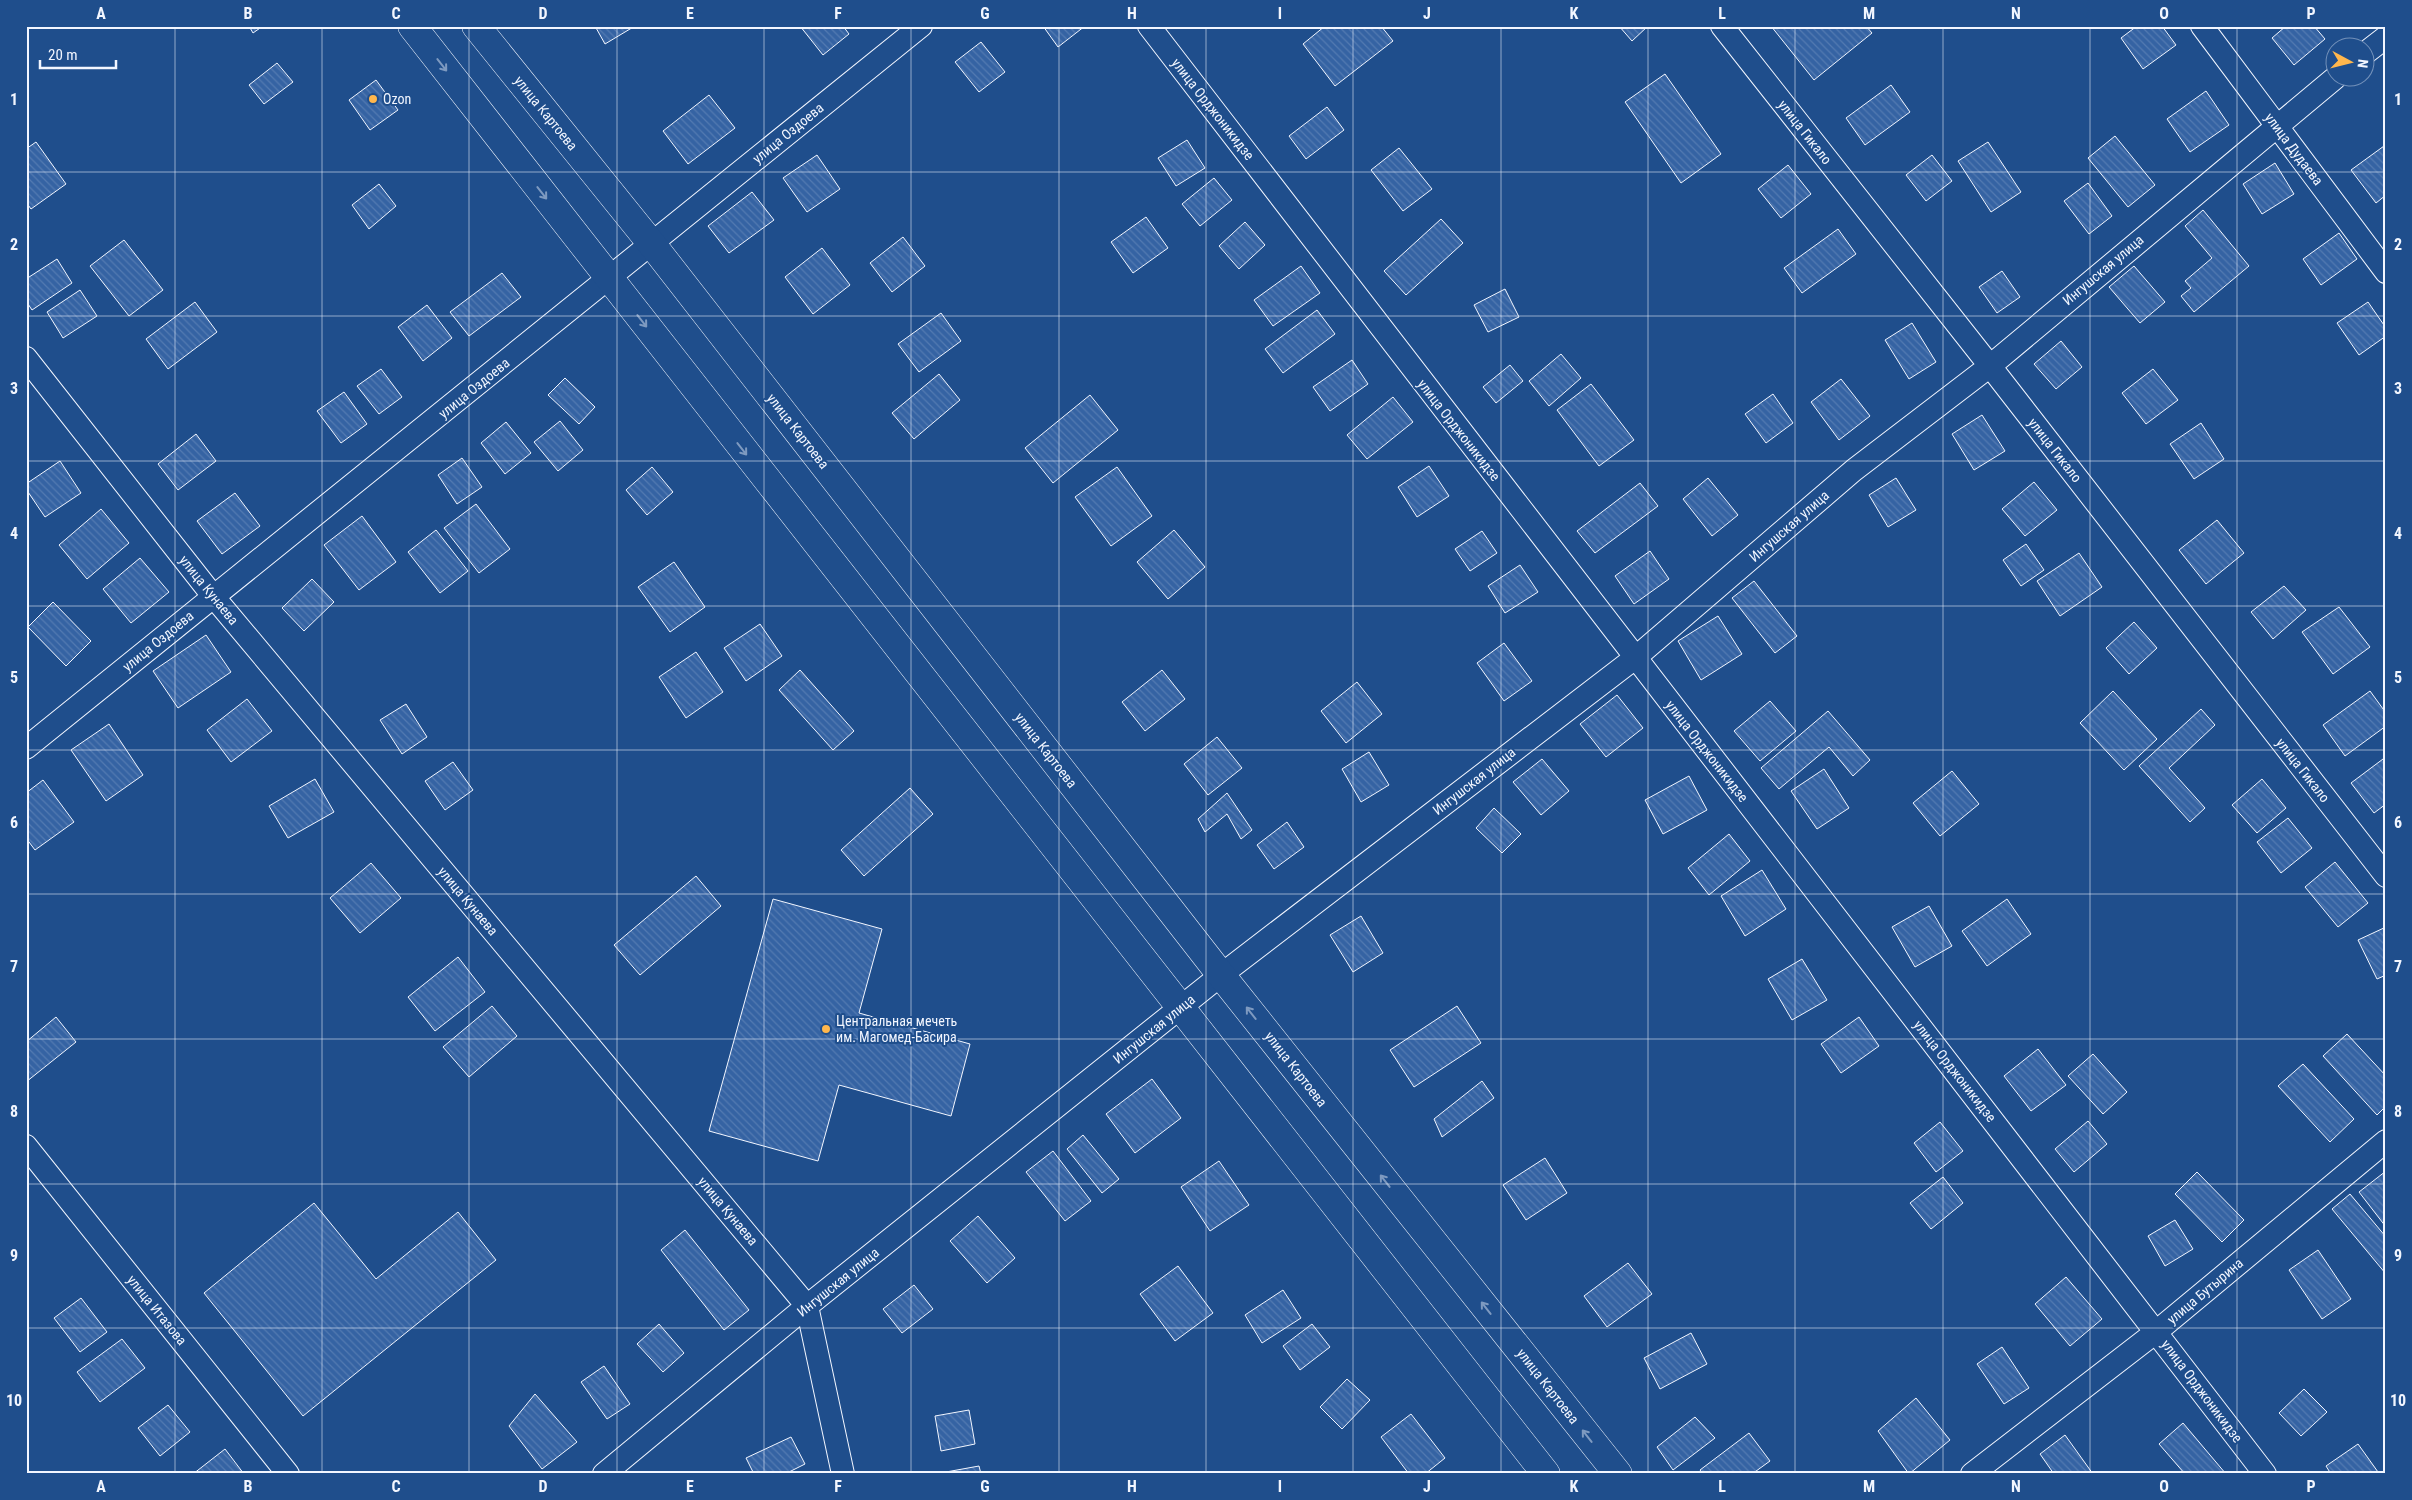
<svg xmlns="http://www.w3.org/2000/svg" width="2412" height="1500" viewBox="0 0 2412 1500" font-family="'Roboto Condensed',sans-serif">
<defs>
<pattern id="building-back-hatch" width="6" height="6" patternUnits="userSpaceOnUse" patternTransform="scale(1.25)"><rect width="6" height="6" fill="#3563a3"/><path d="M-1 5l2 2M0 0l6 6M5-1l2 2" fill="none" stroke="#537ab1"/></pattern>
</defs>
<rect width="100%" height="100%" fill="#1f4e8c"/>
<!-- building -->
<path fill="url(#building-back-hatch)" stroke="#f2f6ff" d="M 249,26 L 263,26 L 253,33 Z
M 595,26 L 635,26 L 605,44 Z
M 800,26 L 843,26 L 849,34 L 823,55 Z
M 1043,26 L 1085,26 L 1058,47 Z
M 1325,26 L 1381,26 L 1393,41 L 1335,86 L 1303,44 Z
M 1619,26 L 1648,26 L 1632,41 Z
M 1771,26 L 1866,26 L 1872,33 L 1814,80 Z
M 2137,26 L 2162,26 L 2176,45 L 2143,69 L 2121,38 Z
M 2286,26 L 2314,26 L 2325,39 L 2294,65 L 2272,38 Z
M 981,42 L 1005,72 L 979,92 L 955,62 Z
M 277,63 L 293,82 L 264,104 L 249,85 Z
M 1665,74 L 1721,154 L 1681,183 L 1625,102 Z
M 376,80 L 398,110 L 370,130 L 349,100 Z
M 1891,85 L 1910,112 L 1865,145 L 1846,118 Z
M 2206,91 L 2229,125 L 2190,152 L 2167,119 Z
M 709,95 L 735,128 L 688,164 L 663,131 Z
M 1327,107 L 1344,130 L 1306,159 L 1289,136 Z
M 2115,136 L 2155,185 L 2128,207 L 2088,158 Z
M 1187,140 L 1205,168 L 1176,186 L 1158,158 Z
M 36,142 L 66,184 L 31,209 L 26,202 L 26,149 Z
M 1988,142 L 2021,192 L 1991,212 L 1958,161 Z
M 2384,146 L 2386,148 L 2386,195 L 2376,203 L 2351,170 Z
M 1399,148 L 1432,189 L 1403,211 L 1371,170 Z
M 817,155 L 840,189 L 807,212 L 783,178 Z
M 1932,155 L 1952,181 L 1926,201 L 1906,175 Z
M 2275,163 L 2294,194 L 2262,214 L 2243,184 Z
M 1788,165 L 1811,194 L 1781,218 L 1758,189 Z
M 1214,178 L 1232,200 L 1200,226 L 1182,204 Z
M 2088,183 L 2112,216 L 2089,234 L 2064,201 Z
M 379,184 L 396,206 L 369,229 L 352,205 Z
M 752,192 L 774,220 L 729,253 L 708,226 Z
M 2203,210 L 2249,266 L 2194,312 L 2181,296 L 2191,288 L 2185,281 L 2212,258 L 2185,226 Z
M 1146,217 L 1168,248 L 1133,273 L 1111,242 Z
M 1441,219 L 1463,243 L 1406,295 L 1384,271 Z
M 1245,222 L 1265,245 L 1239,269 L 1219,246 Z
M 1838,229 L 1856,254 L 1802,293 L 1784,268 Z
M 2339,233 L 2357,259 L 2321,285 L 2303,259 Z
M 903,237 L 925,266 L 892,292 L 870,263 Z
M 124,240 L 163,290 L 129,316 L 90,266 Z
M 822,248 L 850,285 L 813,314 L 785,277 Z
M 57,259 L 72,283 L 32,310 L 26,301 L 26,279 Z
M 1301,266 L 1320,293 L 1273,326 L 1254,300 Z
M 2134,266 L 2165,302 L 2140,323 L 2109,287 Z
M 2002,271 L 2020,297 L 1997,313 L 1979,287 Z
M 502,273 L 521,297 L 469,336 L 450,312 Z
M 1505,289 L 1519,317 L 1488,332 L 1474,305 Z
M 80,290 L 97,316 L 63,338 L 47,312 Z
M 195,302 L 217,332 L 168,369 L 146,339 Z
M 2368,302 L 2386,328 L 2386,336 L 2359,355 L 2337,323 Z
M 427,305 L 452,338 L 423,361 L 398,327 Z
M 1317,310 L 1335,334 L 1283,373 L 1265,349 Z
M 941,313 L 961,341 L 919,372 L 898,344 Z
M 1912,323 L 1936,362 L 1909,379 L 1885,340 Z
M 2061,341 L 2082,367 L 2056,389 L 2034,364 Z
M 1561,354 L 1581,378 L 1549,406 L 1529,381 Z
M 1352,360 L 1368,384 L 1330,411 L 1313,387 Z
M 1510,365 L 1523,381 L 1496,403 L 1483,387 Z
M 381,369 L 402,397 L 379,414 L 357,386 Z
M 2153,369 L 2178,400 L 2146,424 L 2122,393 Z
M 939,374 L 960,400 L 914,439 L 892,413 Z
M 565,378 L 595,407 L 579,424 L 548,395 Z
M 1841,379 L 1870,416 L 1839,440 L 1811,402 Z
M 1591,384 L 1634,440 L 1599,466 L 1557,410 Z
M 344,392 L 367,424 L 341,443 L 317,411 Z
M 1773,394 L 1793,423 L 1766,443 L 1745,414 Z
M 1090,395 L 1118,430 L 1053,483 L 1025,448 Z
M 1393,397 L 1413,422 L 1367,459 L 1347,435 Z
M 1982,415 L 2005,451 L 1974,470 L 1952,434 Z
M 560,421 L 583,450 L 558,471 L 534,442 Z
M 506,422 L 531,453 L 505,474 L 481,443 Z
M 2201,423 L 2224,459 L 2194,479 L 2170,444 Z
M 196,434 L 216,461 L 178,490 L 158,464 Z
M 462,458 L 482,487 L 457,504 L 438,475 Z
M 60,461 L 81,493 L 45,517 L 26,489 L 26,484 Z
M 1429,466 L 1449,496 L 1417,517 L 1398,487 Z
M 652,467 L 673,492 L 647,515 L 626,490 Z
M 1117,467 L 1152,516 L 1111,546 L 1075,497 Z
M 1708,478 L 1738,515 L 1712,536 L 1683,499 Z
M 1896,478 L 1916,510 L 1888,527 L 1869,495 Z
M 2034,482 L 2057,510 L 2025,536 L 2002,509 Z
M 1640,483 L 1658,506 L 1595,553 L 1577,531 Z
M 235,493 L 260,526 L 222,554 L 197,521 Z
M 476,504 L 510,549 L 479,573 L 444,528 Z
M 101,509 L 129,543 L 87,579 L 59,545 Z
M 362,516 L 396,562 L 359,590 L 324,545 Z
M 2217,520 L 2244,553 L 2206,584 L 2179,550 Z
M 436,530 L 468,571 L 440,593 L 408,552 Z
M 1174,530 L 1205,567 L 1168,599 L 1137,562 Z
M 1482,531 L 1497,553 L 1470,571 L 1455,549 Z
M 2026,544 L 2044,570 L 2021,586 L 2003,560 Z
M 1650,551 L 1669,579 L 1634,604 L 1615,576 Z
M 2079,553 L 2102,587 L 2060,616 L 2037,581 Z
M 140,558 L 169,592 L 131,623 L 103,589 Z
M 674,562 L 705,607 L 670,632 L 638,587 Z
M 1520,565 L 1538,592 L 1505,613 L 1488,586 Z
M 312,579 L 334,602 L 304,631 L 282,608 Z
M 1754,581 L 1797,636 L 1775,653 L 1732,598 Z
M 2284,586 L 2306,610 L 2273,639 L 2251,612 Z
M 53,602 L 91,641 L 66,666 L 28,627 Z
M 2339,607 L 2370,647 L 2333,674 L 2302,632 Z
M 1718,616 L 1742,654 L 1701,680 L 1678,641 Z
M 2134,622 L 2157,648 L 2129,674 L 2106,648 Z
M 760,624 L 782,656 L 746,681 L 724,648 Z
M 206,635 L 231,672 L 178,708 L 153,671 Z
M 1504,643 L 1532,681 L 1504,701 L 1477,663 Z
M 696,652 L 723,692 L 686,718 L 659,677 Z
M 800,670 L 854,731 L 833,750 L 779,690 Z
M 1162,670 L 1185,699 L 1145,731 L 1122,702 Z
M 1357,682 L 1382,714 L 1346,743 L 1321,711 Z
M 2113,691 L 2157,739 L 2124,770 L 2080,723 Z
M 2370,691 L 2386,713 L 2386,726 L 2345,756 L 2323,725 Z
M 1617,695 L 1643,728 L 1606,757 L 1580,724 Z
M 247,699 L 272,731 L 231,762 L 207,730 Z
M 1770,701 L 1796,731 L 1760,761 L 1734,731 Z
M 406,704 L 427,737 L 402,754 L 380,720 Z
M 2201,709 L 2215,725 L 2169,768 L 2205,808 L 2190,822 L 2139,766 Z
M 1828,711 L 1870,760 L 1853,776 L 1829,747 L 1779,789 L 1761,768 Z
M 109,724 L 143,775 L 106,801 L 71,750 Z
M 1217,737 L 1242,768 L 1208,795 L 1184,764 Z
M 1369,752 L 1389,785 L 1361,802 L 1342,769 Z
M 1542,759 L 1569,791 L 1541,815 L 1513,782 Z
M 2383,759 L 2386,762 L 2386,804 L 2374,813 L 2351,783 Z
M 453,762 L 473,790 L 445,810 L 425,781 Z
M 1824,769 L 1849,808 L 1817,829 L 1791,791 Z
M 1952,771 L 1979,804 L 1940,836 L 1913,803 Z
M 1689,776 L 1707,810 L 1663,834 L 1645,800 Z
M 315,779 L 334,812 L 288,838 L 269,806 Z
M 2262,779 L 2286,808 L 2257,833 L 2232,805 Z
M 43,780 L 74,822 L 35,850 L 26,838 L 26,793 Z
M 910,788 L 933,814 L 864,876 L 841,850 Z
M 1227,793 L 1252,830 L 1241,839 L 1227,814 L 1205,832 L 1198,819 Z
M 1494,808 L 1521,834 L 1502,853 L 1476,828 Z
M 2288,818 L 2312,848 L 2281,873 L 2257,842 Z
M 1287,822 L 1304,847 L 1274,869 L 1257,845 Z
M 1729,834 L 1750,861 L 1709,895 L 1688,868 Z
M 2335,862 L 2368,903 L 2338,927 L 2305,887 Z
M 371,863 L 401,898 L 360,933 L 330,898 Z
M 1762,870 L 1786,909 L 1745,936 L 1721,896 Z
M 696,876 L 721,906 L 640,975 L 614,945 Z
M 773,899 L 882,929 L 859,1013 L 970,1044 L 951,1116 L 839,1085 L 818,1161 L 709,1131 Z
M 2007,899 L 2031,934 L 1987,966 L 1962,931 Z
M 1929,906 L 1952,946 L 1915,967 L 1892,927 Z
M 1361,916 L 1383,953 L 1353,972 L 1330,935 Z
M 2386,927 L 2386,975 L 2377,979 L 2358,940 Z
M 458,957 L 485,992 L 435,1031 L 408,997 Z
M 1802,959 L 1827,1000 L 1792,1020 L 1768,979 Z
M 492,1006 L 517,1036 L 469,1077 L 443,1047 Z
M 1457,1006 L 1481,1043 L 1414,1087 L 1390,1050 Z
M 56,1017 L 76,1042 L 26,1082 L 26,1042 Z
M 1859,1017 L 1879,1046 L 1841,1073 L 1821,1044 Z
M 2347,1034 L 2386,1076 L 2386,1106 L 2377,1115 L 2323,1056 Z
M 2038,1049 L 2066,1085 L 2031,1111 L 2004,1076 Z
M 2093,1054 L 2127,1092 L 2103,1114 L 2068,1076 Z
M 2303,1064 L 2354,1119 L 2330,1142 L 2278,1086 Z
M 1152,1079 L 1181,1118 L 1135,1153 L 1106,1114 Z
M 1482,1081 L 1494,1098 L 1442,1137 L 1434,1119 Z
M 2088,1121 L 2107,1144 L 2074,1172 L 2055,1149 Z
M 1940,1122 L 1963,1151 L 1936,1172 L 1914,1143 Z
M 1083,1135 L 1119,1179 L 1102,1193 L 1067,1149 Z
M 1053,1151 L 1091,1201 L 1065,1221 L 1026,1172 Z
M 1545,1158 L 1567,1193 L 1526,1220 L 1503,1185 Z
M 1219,1161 L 1249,1205 L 1210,1231 L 1181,1187 Z
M 2386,1171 L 2386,1227 L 2359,1192 Z
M 2197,1172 L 2244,1220 L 2222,1242 L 2175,1194 Z
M 1943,1177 L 1963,1203 L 1931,1229 L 1910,1203 Z
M 2350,1194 L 2386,1237 L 2386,1274 L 2332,1209 Z
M 314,1203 L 376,1279 L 458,1212 L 496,1260 L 303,1416 L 204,1293 Z
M 978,1216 L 1015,1258 L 987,1283 L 950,1241 Z
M 2175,1220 L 2193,1249 L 2165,1266 L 2148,1236 Z
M 685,1230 L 749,1310 L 724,1330 L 661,1250 Z
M 2318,1250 L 2351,1299 L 2322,1319 L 2289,1270 Z
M 1628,1263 L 1652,1294 L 1607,1327 L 1584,1296 Z
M 1178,1266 L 1213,1313 L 1175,1341 L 1140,1294 Z
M 2066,1277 L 2102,1319 L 2070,1346 L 2035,1304 Z
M 914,1285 L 933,1309 L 902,1333 L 883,1309 Z
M 1283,1290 L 1301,1318 L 1262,1343 L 1245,1315 Z
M 81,1298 L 107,1332 L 80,1352 L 54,1318 Z
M 659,1324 L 684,1353 L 663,1372 L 637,1344 Z
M 1312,1324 L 1330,1347 L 1300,1370 L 1283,1346 Z
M 1691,1333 L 1707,1364 L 1660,1389 L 1644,1358 Z
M 122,1339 L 145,1368 L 100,1402 L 77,1372 Z
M 2002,1347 L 2029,1388 L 2004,1404 L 1977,1364 Z
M 604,1366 L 630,1404 L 607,1419 L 581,1382 Z
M 1347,1379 L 1370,1400 L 1342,1429 L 1320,1407 Z
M 2304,1389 L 2327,1412 L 2301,1436 L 2279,1413 Z
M 535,1394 L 577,1442 L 542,1469 L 509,1426 Z
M 1916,1398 L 1950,1440 L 1909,1474 L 1878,1431 Z
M 168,1405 L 190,1432 L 160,1456 L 138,1428 Z
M 969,1410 L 975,1444 L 941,1451 L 935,1416 Z
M 1411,1414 L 1445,1458 L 1425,1474 L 1409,1474 L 1381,1437 Z
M 1695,1417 L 1715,1438 L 1673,1470 L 1657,1447 Z
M 2183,1423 L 2226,1474 L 2185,1474 L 2159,1444 Z
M 1749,1433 L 1770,1461 L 1752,1474 L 1703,1474 L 1700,1470 Z
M 2065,1435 L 2093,1474 L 2054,1474 L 2040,1454 Z
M 791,1437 L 805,1464 L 785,1474 L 754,1474 L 746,1458 Z
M 2358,1444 L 2378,1472 L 2331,1474 L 2326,1466 Z
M 225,1449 L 244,1474 L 193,1474 Z
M 979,1466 L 981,1474 L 947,1474 L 946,1472 Z"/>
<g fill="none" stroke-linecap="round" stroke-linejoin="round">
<defs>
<path id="street" d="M 1149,26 L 2265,1474
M 1722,26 L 1990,366 L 2386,876
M 2202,26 L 2386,272
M 2364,54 L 2386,37
M 26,358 L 213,596 L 807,1306 L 843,1474
M 26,748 L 921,26
M 26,1146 L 288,1474
M 604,1474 L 807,1306 L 1221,975 L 1635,658 L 1854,470 L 1990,366 L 2335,78
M 1972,1474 L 2156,1332 L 2386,1141"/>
<path id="secondary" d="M 412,26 L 1546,1474
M 476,26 L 651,243 L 1221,975 L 1618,1474"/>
</defs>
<!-- street casing -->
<use href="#street" stroke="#f2f6ff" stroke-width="24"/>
<!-- secondary casing -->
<use href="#secondary" stroke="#f2f6ff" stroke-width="29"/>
<!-- street -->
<use href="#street" stroke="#1f4e8c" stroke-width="22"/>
<!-- secondary -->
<use href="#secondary" stroke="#1f4e8c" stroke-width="28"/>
</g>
<!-- one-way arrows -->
<defs><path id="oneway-shaft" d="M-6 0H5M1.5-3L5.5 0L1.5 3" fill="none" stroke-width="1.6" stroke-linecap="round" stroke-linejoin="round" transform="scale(1.25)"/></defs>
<g stroke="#7e9ac0">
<use href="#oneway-shaft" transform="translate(442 65) rotate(52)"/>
<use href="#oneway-shaft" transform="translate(542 193) rotate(52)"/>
<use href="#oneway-shaft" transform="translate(642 321) rotate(52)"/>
<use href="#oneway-shaft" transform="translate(742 449) rotate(52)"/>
<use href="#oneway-shaft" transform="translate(1251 1013) rotate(-128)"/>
<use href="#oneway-shaft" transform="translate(1385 1181) rotate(-128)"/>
<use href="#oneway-shaft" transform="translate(1486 1308) rotate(-128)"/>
<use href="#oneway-shaft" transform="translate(1587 1436) rotate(-128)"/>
</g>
<!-- grid -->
<path fill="none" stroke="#f2f6ff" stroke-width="1" stroke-opacity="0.55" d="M 175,26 L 175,1474M 322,26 L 322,1474M 469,26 L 469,1474M 617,26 L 617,1474M 764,26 L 764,1474M 911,26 L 911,1474M 1059,26 L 1059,1474M 1206,26 L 1206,1474M 1353,26 L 1353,1474M 1501,26 L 1501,1474M 1648,26 L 1648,1474M 1795,26 L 1795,1474M 1943,26 L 1943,1474M 2090,26 L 2090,1474M 2237,26 L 2237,1474M 26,172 L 2386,172M 26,316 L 2386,316M 26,461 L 2386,461M 26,606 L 2386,606M 26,750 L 2386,750M 26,894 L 2386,894M 26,1039 L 2386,1039M 26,1184 L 2386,1184M 26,1328 L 2386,1328"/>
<!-- markers -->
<g fill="#ffb74d" stroke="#1f4e8c" stroke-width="2">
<circle cx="373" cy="99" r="5"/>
<circle cx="826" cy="1029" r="5"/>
</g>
<g text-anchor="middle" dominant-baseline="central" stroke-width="4" stroke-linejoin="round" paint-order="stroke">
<!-- poi labels -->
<g font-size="14" fill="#f2f6ff" stroke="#1f4e8c" text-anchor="start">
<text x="383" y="99">Ozon</text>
<text x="836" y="1021">Центральная мечеть<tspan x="836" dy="16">им. Магомед-Басира</tspan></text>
</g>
<!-- street labels -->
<g font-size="14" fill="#f2f6ff" stroke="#1f4e8c">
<text transform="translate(1213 109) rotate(52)">улица Орджоникидзе</text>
<text transform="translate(546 113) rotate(51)">улица Картоева</text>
<text transform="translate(1805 132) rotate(52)">улица Гикало</text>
<text transform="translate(788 133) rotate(-39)">улица Оздоева</text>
<text transform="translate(2294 149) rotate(53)">улица Дудаева</text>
<text transform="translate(2103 270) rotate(-40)">Ингушская улица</text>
<text transform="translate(474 388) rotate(-39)">улица Оздоева</text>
<text transform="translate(1459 430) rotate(52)">улица Орджоникидзе</text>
<text transform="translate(798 431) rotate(52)">улица Картоева</text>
<text transform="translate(2055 450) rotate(52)">улица Гикало</text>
<text transform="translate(1789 526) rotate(-41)">Ингушская улица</text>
<text transform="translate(209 590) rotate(51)">улица Кунаева</text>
<text transform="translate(158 641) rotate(-39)">улица Оздоева</text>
<text transform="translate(1046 750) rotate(52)">улица Картоева</text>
<text transform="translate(1707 751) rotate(52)">улица Орджоникидзе</text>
<text transform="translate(2303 770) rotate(52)">улица Гикало</text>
<text transform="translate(1474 781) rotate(-38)">Ингушская улица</text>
<text transform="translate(468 901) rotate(50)">улица Кунаева</text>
<text transform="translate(1154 1029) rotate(-39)">Ингушская улица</text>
<text transform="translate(1296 1069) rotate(52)">улица Картоева</text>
<text transform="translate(1955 1071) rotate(52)">улица Орджоникидзе</text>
<text transform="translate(728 1211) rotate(50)">улица Кунаева</text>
<text transform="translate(838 1282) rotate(-39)">Ингушская улица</text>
<text transform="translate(2205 1291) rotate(-40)">улица Бутырина</text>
<text transform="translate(157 1310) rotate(51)">улица Итазова</text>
<text transform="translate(1548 1386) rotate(52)">улица Картоева</text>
<text transform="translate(2202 1391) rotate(53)">улица Орджоникидзе</text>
</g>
</g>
<!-- border -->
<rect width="2412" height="1500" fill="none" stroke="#1f4e8c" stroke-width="55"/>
<!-- north arrow -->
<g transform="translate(2350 62) rotate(97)"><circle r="24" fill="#1f4e8c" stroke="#7391ba"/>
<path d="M0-4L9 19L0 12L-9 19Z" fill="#ffb74d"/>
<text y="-8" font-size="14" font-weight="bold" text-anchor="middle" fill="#f2f6ff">N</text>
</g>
<!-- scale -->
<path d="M40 60v8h76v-8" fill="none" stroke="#f2f6ff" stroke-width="2.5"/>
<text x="48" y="60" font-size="15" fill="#f2f6ff" stroke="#1f4e8c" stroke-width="4" paint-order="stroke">20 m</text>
<rect x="28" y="28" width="2356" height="1444" fill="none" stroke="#f2f6ff" stroke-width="2"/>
<g font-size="16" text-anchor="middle" font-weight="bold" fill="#f2f6ff">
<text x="101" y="19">A</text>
<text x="248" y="19">B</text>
<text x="396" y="19">C</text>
<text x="543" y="19">D</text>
<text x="690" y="19">E</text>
<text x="838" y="19">F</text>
<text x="985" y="19">G</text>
<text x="1132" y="19">H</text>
<text x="1280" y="19">I</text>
<text x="1427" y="19">J</text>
<text x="1574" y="19">K</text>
<text x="1722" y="19">L</text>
<text x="1869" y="19">M</text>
<text x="2016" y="19">N</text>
<text x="2164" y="19">O</text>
<text x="2311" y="19">P</text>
<text x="14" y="105">1</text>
<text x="2398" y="105">1</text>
<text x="14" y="250">2</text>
<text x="2398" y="250">2</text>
<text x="14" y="394">3</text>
<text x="2398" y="394">3</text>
<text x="14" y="539">4</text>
<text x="2398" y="539">4</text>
<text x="14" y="683">5</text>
<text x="2398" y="683">5</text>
<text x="14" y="828">6</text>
<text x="2398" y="828">6</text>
<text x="14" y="972">7</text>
<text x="2398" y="972">7</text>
<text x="14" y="1117">8</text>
<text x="2398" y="1117">8</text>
<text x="14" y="1261">9</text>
<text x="2398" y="1261">9</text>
<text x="14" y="1406">10</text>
<text x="2398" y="1406">10</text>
<text x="101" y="1492">A</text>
<text x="248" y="1492">B</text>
<text x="396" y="1492">C</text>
<text x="543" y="1492">D</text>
<text x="690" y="1492">E</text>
<text x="838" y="1492">F</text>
<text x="985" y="1492">G</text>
<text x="1132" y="1492">H</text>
<text x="1280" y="1492">I</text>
<text x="1427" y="1492">J</text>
<text x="1574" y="1492">K</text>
<text x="1722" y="1492">L</text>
<text x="1869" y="1492">M</text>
<text x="2016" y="1492">N</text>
<text x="2164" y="1492">O</text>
<text x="2311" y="1492">P</text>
</g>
</svg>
